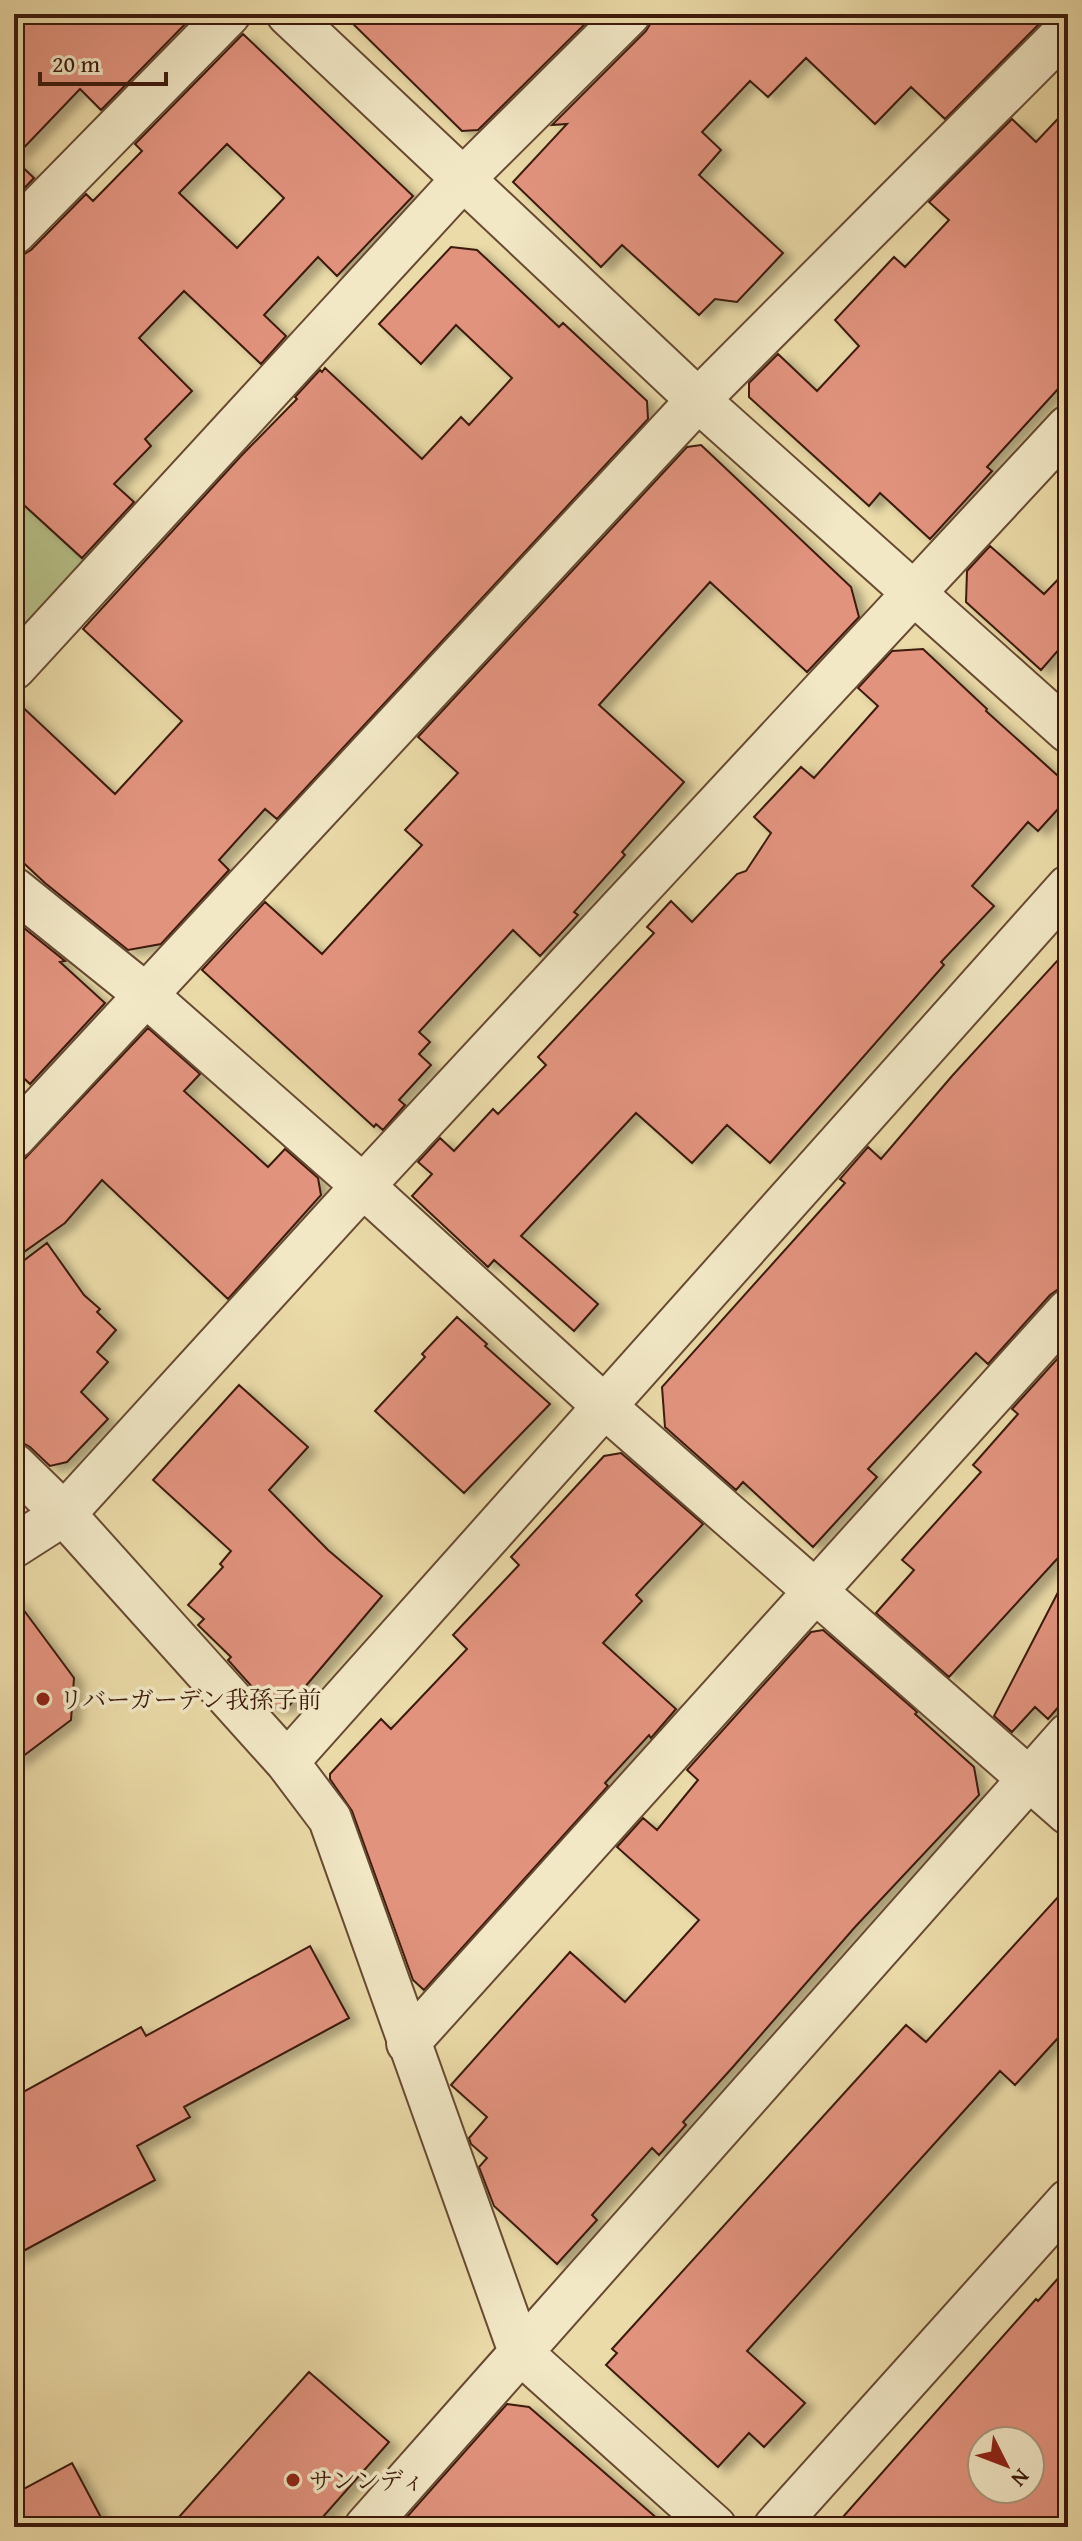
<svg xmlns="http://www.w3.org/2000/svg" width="1082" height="2541" viewBox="0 0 1082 2541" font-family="'Gentium Book Plus','Noto Serif JP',serif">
<defs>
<filter id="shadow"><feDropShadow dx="9" dy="5" stdDeviation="4" flood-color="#0004"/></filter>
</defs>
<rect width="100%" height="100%" fill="#ebdba8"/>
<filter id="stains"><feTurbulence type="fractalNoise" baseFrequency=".0025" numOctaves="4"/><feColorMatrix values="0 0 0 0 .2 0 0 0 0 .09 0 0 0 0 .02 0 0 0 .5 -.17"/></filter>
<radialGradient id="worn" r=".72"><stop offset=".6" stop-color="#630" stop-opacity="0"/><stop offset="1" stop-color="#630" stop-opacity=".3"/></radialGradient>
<!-- green -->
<path fill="#b7c088" stroke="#7a6d4a" stroke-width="2" d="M 14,501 L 22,503 L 85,561 L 14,638 Z"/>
<!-- building -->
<path fill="#e2937e" stroke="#3d1a0c" stroke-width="2" fill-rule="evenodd" filter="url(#shadow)" d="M 14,14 L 195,14 L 101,110 L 80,89 L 14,158 Z
M 343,14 L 595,14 L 478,130 L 462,131 Z
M 652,14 L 1049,14 L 945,119 L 911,87 L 875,124 L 806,58 L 768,97 L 750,81 L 702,132 L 721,150 L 699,175 L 783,253 L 737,302 L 715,299 L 699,315 L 622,245 L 601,267 L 513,182 L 567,124 L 552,125 L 646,31 L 652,21 Z
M 243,34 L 413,196 L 337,276 L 318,257 L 264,315 L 286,336 L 261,364 L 184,291 L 139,338 L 192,391 L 145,439 L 151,446 L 114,484 L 134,502 L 82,558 L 14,496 L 14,256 L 21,256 L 31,250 L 86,194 L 93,201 L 142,151 L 135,144 ZM 227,144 L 284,198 L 237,248 L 179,193 Z
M 1068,108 L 1068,378 L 987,467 L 992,471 L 930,539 L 880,493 L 869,506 L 749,397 L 749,383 L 778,354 L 817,391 L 859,346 L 835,320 L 894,257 L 905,267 L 949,220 L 929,202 L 1012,119 L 1036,142 Z
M 14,159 L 34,178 L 14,199 Z
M 451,247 L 477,250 L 559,327 L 563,323 L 647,401 L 648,419 L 277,819 L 265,809 L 219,860 L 229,870 L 161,944 L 128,950 L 45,883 L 14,854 L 14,699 L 115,794 L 182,721 L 83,629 L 241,456 L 297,399 L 295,397 L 320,370 L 322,372 L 325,368 L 422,459 L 461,417 L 469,425 L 512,378 L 456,325 L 421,364 L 379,324 Z
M 701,445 L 851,587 L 859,617 L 807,672 L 710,582 L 599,705 L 684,782 L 622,852 L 625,855 L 574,912 L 578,915 L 540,956 L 513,930 L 419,1032 L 430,1042 L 419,1054 L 431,1065 L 399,1100 L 405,1105 L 383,1130 L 376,1124 L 374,1127 L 202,970 L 265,902 L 322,954 L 422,845 L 405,830 L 458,773 L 418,737 L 687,447 Z
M 990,546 L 1044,594 L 1068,569 L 1068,639 L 1041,670 L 966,602 L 967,571 Z
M 923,649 L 987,709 L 986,711 L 1068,785 L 1068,798 L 1038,831 L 1028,822 L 972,886 L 994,906 L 941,962 L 944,965 L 770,1163 L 727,1125 L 692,1163 L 636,1113 L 521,1236 L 598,1304 L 574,1331 L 494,1260 L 488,1267 L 412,1196 L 432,1174 L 418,1162 L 440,1138 L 454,1151 L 493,1109 L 498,1114 L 546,1065 L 538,1057 L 654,933 L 647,927 L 671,901 L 692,922 L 737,874 L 746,871 L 771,833 L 754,817 L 801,767 L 814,778 L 878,706 L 858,688 L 892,651 Z
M 14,920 L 65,961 L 60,962 L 105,1003 L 30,1084 L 14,1069 Z
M 1068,949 L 1068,1288 L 1060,1288 L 1050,1295 L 988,1364 L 976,1353 L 868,1469 L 877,1477 L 813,1547 L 743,1482 L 736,1490 L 665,1427 L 662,1387 L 845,1183 L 840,1179 L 868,1147 L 881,1159 L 952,1076 Z
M 148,1028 L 200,1074 L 184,1091 L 268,1167 L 285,1149 L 318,1178 L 321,1195 L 228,1299 L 102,1180 L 65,1223 L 14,1259 L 14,1170 Z
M 47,1243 L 84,1295 L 100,1309 L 97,1312 L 116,1330 L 97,1352 L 108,1362 L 81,1392 L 108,1419 L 67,1462 L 50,1466 L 30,1447 L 21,1442 L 14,1442 L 14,1268 Z
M 457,1317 L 487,1344 L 485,1346 L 550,1404 L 464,1493 L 375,1411 L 425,1357 L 422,1354 Z
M 1068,1347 L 1068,1547 L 949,1677 L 876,1613 L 914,1570 L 902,1560 L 981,1472 L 973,1465 L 1018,1414 L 1012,1409 Z
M 239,1385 L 308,1447 L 269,1490 L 328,1550 L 382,1596 L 288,1707 L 271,1708 L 228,1660 L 231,1657 L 198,1625 L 204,1619 L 188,1605 L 223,1567 L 220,1564 L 231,1551 L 153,1480 Z
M 621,1453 L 703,1524 L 636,1595 L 642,1601 L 603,1643 L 676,1709 L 651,1738 L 649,1735 L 605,1783 L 608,1786 L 424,1990 L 413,1980 L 352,1811 L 330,1779 L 330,1774 L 381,1719 L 391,1729 L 467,1649 L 453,1635 L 519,1565 L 511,1557 L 604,1456 Z
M 1068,1573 L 1068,1696 L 1048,1719 L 1035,1707 L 1012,1732 L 994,1716 Z
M 14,1597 L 74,1678 L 71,1720 L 14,1763 Z
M 823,1630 L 917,1712 L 915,1714 L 974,1767 L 979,1795 L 855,1927 L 732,2068 L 683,2122 L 686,2125 L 659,2155 L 652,2148 L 592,2215 L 597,2220 L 557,2264 L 494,2206 L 479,2167 L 487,2158 L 471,2144 L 469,2138 L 487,2117 L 451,2085 L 570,1952 L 625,2002 L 699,1920 L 617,1847 L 643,1818 L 657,1830 L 698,1780 L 687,1770 L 811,1632 Z
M 1068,1886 L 1068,2027 L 1015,2085 L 1000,2071 L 747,2351 L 805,2403 L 764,2447 L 749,2433 L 718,2467 L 606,2365 L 617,2353 L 612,2349 L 906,2025 L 926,2042 Z
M 310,1946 L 349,2018 L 184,2107 L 190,2117 L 137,2146 L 155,2180 L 14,2256 L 14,2097 L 141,2027 L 146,2036 Z
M 1068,2267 L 1068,2527 L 834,2527 L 1036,2299 L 1038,2301 ZM 982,2441 L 1030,2441 L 1030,2489 L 982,2489 Z
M 309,2372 L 389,2442 L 314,2527 L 170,2527 Z
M 507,2404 L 529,2407 L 667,2527 L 398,2527 Z
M 72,2463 L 106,2527 L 14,2527 L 14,2494 Z"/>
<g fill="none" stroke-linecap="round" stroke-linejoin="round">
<defs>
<path id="minor" d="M 288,14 L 698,400 L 1068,731
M 14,233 L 229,14
M 14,668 L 464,178 L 629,14
M 14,889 L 146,995 L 363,1186 L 603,1405 L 1068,1813
M 14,1137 L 698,400 L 1068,29
M 14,1465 L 64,1514 L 287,1762 L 330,1819 L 520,2352 L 715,2527
M 14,1546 L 64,1514 L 363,1186 L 1068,427
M 287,1762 L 1068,887
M 408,2043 L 1068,1311
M 366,2527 L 1068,1735
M 775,2527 L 1068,2201"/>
</defs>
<!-- minor casing -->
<use href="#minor" stroke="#684a33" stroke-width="46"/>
<!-- minor -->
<use href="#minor" stroke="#f2e8c6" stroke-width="42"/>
</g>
<!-- markers -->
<g fill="#8f2418" stroke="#f2e8c6" stroke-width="3">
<circle cx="43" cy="1699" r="8"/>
<circle cx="293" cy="2480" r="8"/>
</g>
<g text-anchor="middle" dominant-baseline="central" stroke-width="7" stroke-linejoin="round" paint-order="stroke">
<!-- poi labels -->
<g font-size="24" fill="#3d1a0c" stroke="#f2e8c6" text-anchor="start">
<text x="59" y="1699">リバーガーデン我孫子前</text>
<text x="309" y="2480">サンンディ</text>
</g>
</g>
<!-- margin -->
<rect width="1082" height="2541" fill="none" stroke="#ebdba8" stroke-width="48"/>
<rect x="16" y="16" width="1050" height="2509" fill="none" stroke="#3d1a0c" stroke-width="4"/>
<rect x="24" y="24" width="1034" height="2493" fill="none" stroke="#3d1a0c" stroke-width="2"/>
<!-- north arrow -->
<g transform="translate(1006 2465) rotate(132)"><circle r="38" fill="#f2e8c6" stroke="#aa967c" stroke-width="2"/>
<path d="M0-6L14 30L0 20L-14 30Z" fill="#8f2418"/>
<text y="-12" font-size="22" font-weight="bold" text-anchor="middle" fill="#3d1a0c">N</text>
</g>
<!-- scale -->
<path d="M40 72v12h126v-12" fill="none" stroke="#3d1a0c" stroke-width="4"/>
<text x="52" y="72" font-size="24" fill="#3d1a0c" stroke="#f2e8c6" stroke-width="6" paint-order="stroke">20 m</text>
<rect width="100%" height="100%" filter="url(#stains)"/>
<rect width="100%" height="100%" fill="url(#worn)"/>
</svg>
